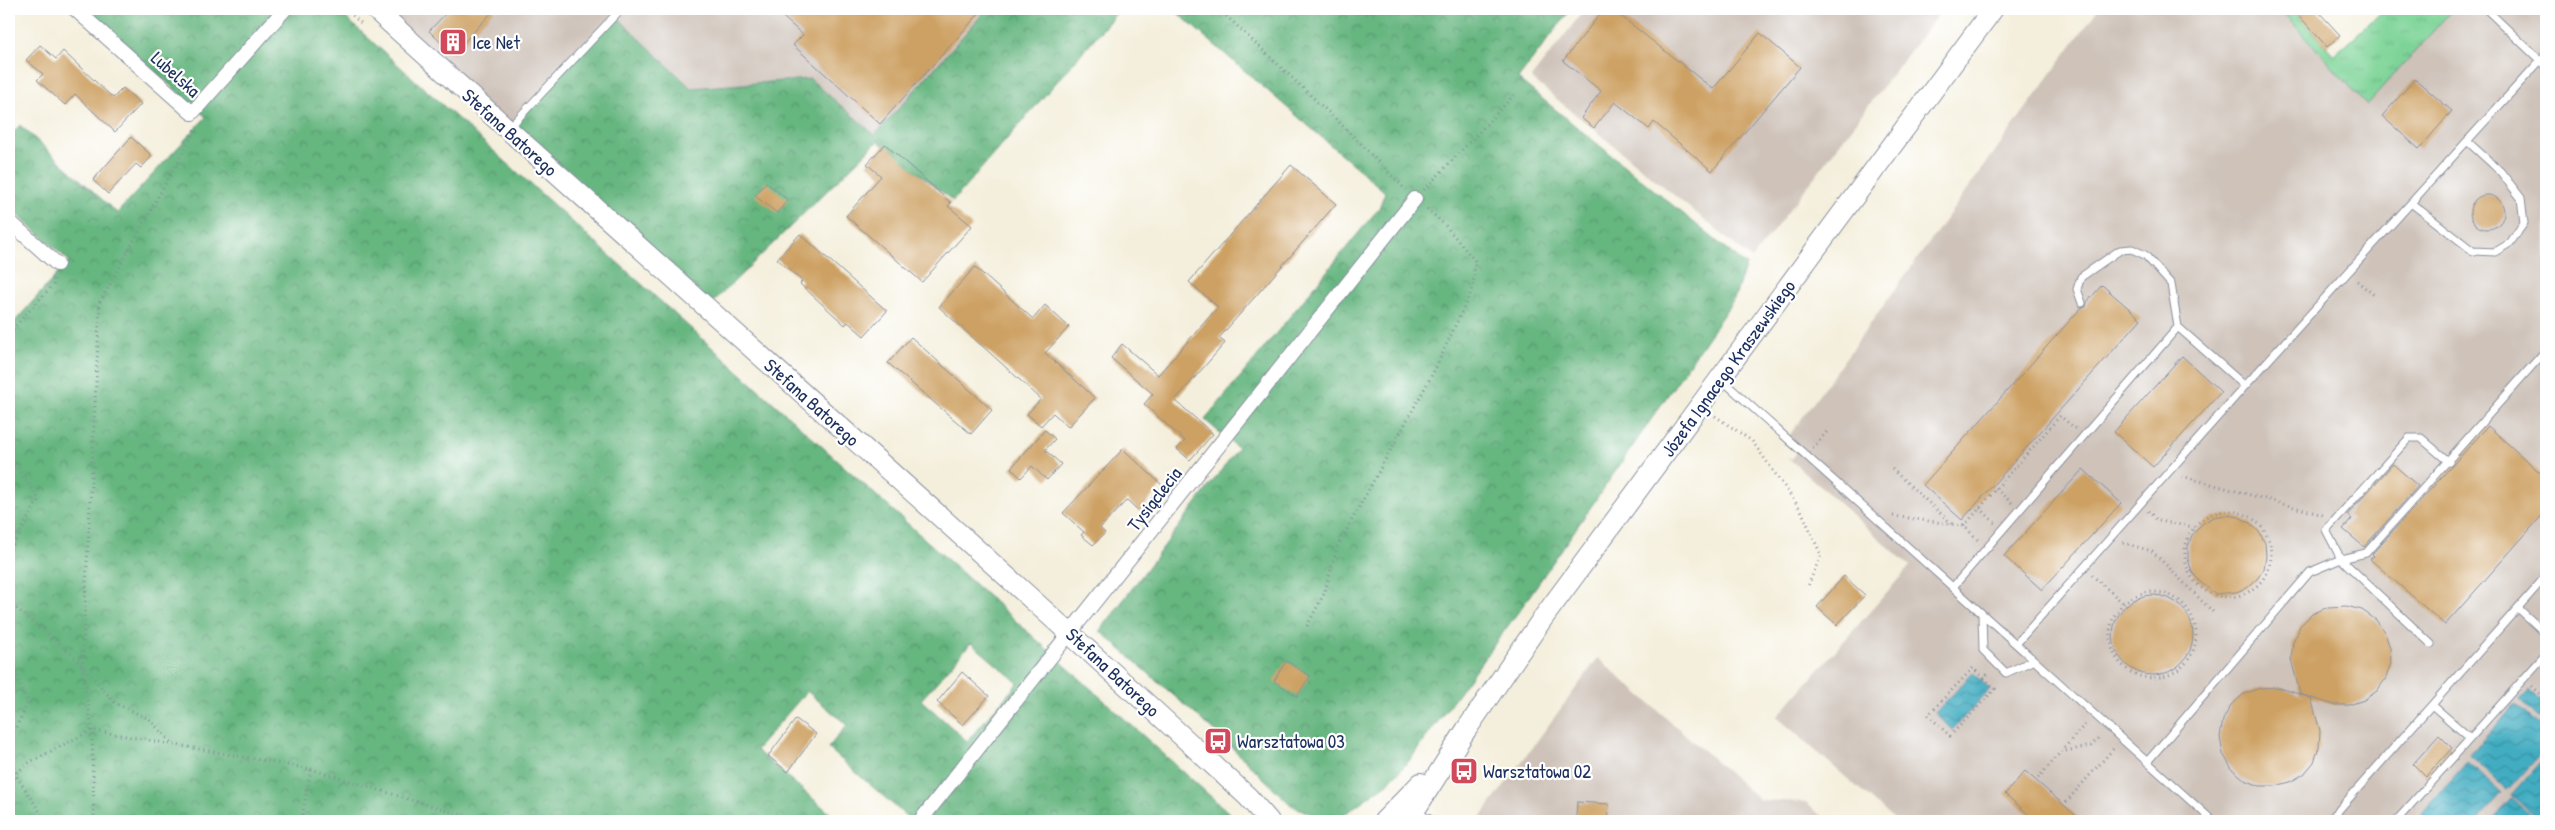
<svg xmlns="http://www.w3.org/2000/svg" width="2555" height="830" viewBox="0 0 2555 830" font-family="'Patrick Hand',sans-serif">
<defs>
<pattern id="grass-tufts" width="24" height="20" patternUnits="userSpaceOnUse" patternTransform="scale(1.25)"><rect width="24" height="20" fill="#7ed498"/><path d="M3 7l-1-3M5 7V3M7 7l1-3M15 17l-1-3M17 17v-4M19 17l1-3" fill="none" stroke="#6cb685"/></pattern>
<pattern id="forest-crowns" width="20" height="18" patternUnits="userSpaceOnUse" patternTransform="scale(1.25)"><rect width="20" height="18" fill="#66b680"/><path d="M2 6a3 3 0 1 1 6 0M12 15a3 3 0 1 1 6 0" fill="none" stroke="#53946c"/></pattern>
<pattern id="water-waves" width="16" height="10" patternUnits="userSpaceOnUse" patternTransform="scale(1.25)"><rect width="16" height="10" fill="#42adc1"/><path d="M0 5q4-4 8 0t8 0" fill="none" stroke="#368da0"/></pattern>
</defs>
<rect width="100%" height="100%" fill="#fff"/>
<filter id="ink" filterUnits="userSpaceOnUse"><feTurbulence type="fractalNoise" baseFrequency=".02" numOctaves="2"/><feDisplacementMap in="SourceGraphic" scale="10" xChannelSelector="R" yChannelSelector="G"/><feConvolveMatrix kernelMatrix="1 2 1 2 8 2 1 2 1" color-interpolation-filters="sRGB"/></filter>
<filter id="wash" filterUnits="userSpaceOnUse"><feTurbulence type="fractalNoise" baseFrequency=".0096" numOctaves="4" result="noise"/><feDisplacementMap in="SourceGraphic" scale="20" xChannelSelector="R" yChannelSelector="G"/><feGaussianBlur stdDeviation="1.12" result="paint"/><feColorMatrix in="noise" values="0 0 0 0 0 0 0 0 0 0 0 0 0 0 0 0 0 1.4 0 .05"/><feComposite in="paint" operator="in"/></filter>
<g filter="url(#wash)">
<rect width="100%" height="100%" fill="#f4efdc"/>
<!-- industrial -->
<path fill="#cec2b9" d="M 375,9 L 987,9 L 875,135 L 810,79 L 691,88 L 615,15 L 507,129 Z
M 1585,9 L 1942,9 L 1752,259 L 1531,78 Z
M 2098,9 L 2280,9 L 2367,105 L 2453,9 L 2546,9 L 2546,821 L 1896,821 L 1777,717 L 1910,566 L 1786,456 L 1792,459 L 1797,452 L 1784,443 Z
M 1598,658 L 1760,800 L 1806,802 L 1827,821 L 1478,821 Z"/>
<!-- grass -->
<path fill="url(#grass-tufts)" stroke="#4c827b" d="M 2280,9 L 2292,9 L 2334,55 L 2385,9 L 2453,9 L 2367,105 Z"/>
<!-- forest -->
<path fill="url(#forest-crowns)" stroke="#40726f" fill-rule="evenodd" d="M 84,9 L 336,9 L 1238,821 L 904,821 L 907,817 L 828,748 L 847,725 L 807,691 L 756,750 L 839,821 L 9,821 L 9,328 L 69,261 L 9,207 L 9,138 L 20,125 L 117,213 L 206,117 ZM 971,643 L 1018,683 L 967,741 L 921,700 Z
M 987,9 L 1120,9 L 953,201 L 878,141 L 706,309 L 507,129 L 615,15 L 691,88 L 810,79 L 875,135 Z
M 1173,9 L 1571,9 L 1518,79 L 1746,265 L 1734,299 L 1524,604 L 1409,761 L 1389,782 L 1335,821 L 1327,821 L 1291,805 L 1219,735 L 1100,631 L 1238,448 L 1205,420 L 1379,208 L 1385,192 Z"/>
<!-- water -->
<path fill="url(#water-waves)" stroke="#2e6e90" d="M 1973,673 L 1990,689 L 1952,730 L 1935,713 Z
M 2530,690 L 2546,706 L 2546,719 L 2543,722 L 2520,700 Z
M 2516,704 L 2546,732 L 2546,747 L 2507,790 L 2469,755 Z
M 2546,755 L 2546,821 L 2541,821 L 2511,795 Z
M 2467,762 L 2502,793 L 2477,821 L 2415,821 Z
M 2511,798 L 2537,821 L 2490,821 Z"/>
<g id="blocks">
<!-- building -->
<path fill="#cda163" d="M 450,9 L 495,9 L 453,54 L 429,31 Z
M 774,9 L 983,9 L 880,124 L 793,45 L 803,35 Z
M 1604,9 L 1612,9 L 1713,89 L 1760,33 L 1800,67 L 1712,171 L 1654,122 L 1649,129 L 1615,102 L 1594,128 L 1581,118 L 1601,91 L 1563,61 Z
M 2293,9 L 2316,9 L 2340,35 L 2327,47 Z
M 40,45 L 56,59 L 63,51 L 113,98 L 123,88 L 141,104 L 115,132 L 75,94 L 65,105 L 37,80 L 43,74 L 26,60 Z
M 2415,79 L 2452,111 L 2419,149 L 2382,116 Z
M 131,137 L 152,156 L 141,168 L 136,164 L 108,194 L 93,180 Z
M 885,144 L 951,203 L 948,206 L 972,226 L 922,282 L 846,216 L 881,176 L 867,164 Z
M 1291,165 L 1336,204 L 1219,338 L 1225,343 L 1175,400 L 1213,434 L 1190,460 L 1177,449 L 1185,441 L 1144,404 L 1153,394 L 1111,358 L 1122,344 L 1158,375 L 1218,307 L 1189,282 Z
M 766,182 L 788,200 L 777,213 L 755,196 Z
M2470 212a17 17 0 1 1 34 0a17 17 0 1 1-34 0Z
M 800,234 L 887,311 L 864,336 L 848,322 L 845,325 L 800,284 L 802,281 L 777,259 Z
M 975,267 L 1033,319 L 1045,305 L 1069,327 L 1045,353 L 1095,398 L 1068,427 L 1053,413 L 1041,426 L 1027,414 L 1041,399 L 939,307 Z
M 2102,285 L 2141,319 L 1962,520 L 1923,485 L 2081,308 L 2086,307 L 2087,302 Z
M 911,337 L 992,410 L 971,434 L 888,363 Z
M 2182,356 L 2221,392 L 2153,467 L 2114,432 Z
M 2488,426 L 2546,478 L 2546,511 L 2445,625 L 2370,559 L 2374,556 L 2372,554 Z
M 1045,430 L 1055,439 L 1045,450 L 1061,464 L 1047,480 L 1032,466 L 1021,478 L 1011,468 Z
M 1123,449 L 1162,485 L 1140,512 L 1127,500 L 1100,528 L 1105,533 L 1093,545 L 1081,535 L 1084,532 L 1063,513 Z
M 2393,464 L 2418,486 L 2364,547 L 2343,529 L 2352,519 L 2347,515 Z
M 2083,469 L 2121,503 L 2042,590 L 2004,556 Z
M 2226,515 L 2239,517 L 2250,523 L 2259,532 L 2265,543 L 2266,556 L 2264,569 L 2257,579 L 2247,588 L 2236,592 L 2216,594 L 2200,582 L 2192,572 L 2188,559 L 2188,546 L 2193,534 L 2202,524 L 2213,517 Z
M 1844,576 L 1865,595 L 1837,625 L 1817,607 Z
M2113 635a40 40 0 1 1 80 0a40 40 0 1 1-80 0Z
M 2346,606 L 2362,610 L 2376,620 L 2385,633 L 2390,648 L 2391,663 L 2386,678 L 2377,691 L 2364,700 L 2349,705 L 2334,705 L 2300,694 L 2291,659 L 2293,642 L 2300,626 L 2312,614 L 2328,607 Z
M 1286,661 L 1310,676 L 1297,696 L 1274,681 Z
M 962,672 L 989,696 L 963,725 L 937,702 Z
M 2277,687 L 2311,698 L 2320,731 L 2319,747 L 2314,762 L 2304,774 L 2290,782 L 2275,786 L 2260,786 L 2245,780 L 2232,769 L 2223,754 L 2220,737 L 2223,720 L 2231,705 L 2244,694 L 2260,688 Z
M 796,719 L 816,734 L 788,772 L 768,756 Z
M 2439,735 L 2452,748 L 2426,777 L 2413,764 Z
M 2025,771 L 2082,821 L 2036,821 L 2005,794 Z
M 1577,802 L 1609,804 L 1608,818 L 1576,817 Z"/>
</g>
</g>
<g filter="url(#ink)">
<use href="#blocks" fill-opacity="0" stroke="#888f9d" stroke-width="1"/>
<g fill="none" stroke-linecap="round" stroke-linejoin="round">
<defs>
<path id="lane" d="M 2486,9 L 2546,66
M 508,129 L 621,9
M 2411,203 L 2473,251 L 2495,252 L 2510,243 L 2524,223 L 2521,198 L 2500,171 L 2467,141
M 2082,303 L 2077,289 L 2081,277 L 2120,250 L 2132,249 L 2145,255 L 2171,284 L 2178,327
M 1722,380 L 2213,821
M 1953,587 L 2178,327 L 2245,386
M 2518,608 L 2546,634
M 1982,614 L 1983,650 L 2006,673 L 2034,660
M 2016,644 L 2245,386 L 2546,54
M 2431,644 L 2341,559 L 2326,530 L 2409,438 L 2421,438 L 2449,462
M 2432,705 L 2470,738
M 2147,762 L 2310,572 L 2341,559 L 2366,553 L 2546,350
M 1417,813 L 1434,821
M 2336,814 L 2344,821
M 2329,821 L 2546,576
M 2396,821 L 2546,654"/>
<path id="street" d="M 75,9 L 192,113 L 285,9
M 9,221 L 57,264
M 920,821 L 1415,199"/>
<path id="secondary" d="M 375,9 C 665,273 960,530 1248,797 L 1269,821
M 1384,821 L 1421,783
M 1408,821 L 1466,730 L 1543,618 L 1993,9"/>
</defs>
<!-- lane casing -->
<use href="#lane" stroke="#888f9d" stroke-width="9"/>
<!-- street casing -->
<use href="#street" stroke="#888f9d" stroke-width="16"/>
<!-- secondary casing -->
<use href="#secondary" stroke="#888f9d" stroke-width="22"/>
<!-- path -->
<path stroke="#888f9d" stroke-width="3" stroke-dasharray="1 4" stroke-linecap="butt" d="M 345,9 L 361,23
M 1219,9 L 1339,122 L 1405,189
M 1424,190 L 1514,95
M 2357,281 L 2374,295
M 9,333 L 53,285 L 54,277
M 1715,416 L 1752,441 L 1801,510 L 1821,555 L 1808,586
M 9,441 L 12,445 L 10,456 L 39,499 L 9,552
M 1813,448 L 1829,429
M 1892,469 L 1952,524
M 2182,476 L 2323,515
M 1996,489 L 2012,503
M 1980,508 L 1995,523
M2185 554a43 43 0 1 1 86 0a43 43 0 1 1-86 0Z
M 2148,511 L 2158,521 L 2194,527
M 1893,516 L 1964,526 L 1978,540
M 1964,526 L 2060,416 L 2076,429
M 2123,543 L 2152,551 L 2213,612
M 2092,575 L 2123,603
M2110 635a43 43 0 1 1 86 0a43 43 0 1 1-86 0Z
M 9,602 L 73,655 L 115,703 L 149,719 L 173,744
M 1307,626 L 1324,594 L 1337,547 L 1432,375 L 1473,288 L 1475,261 L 1444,224 L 1426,208
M 9,658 L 28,703 L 9,741
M 1984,678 L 1995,689 L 1950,736 L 1928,715 L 1973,668 L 1984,678 L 1989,672
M 2532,686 L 2546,699
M 2061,752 L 2091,746 L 2100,736
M 9,753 L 15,774 L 46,821
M 311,769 L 480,821
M 2038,778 L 2087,722
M 9,779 L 30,762 L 92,730 L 311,769 L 301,821
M 2066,802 L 2114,748
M 94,821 L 92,730 L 82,665 L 100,302 L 196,128"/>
<!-- lane -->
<use href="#lane" stroke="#fff" stroke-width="7"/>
<!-- street -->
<use href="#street" stroke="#fff" stroke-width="14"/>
<!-- secondary -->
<use href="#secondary" stroke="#fff" stroke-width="20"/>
</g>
</g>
<!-- icons -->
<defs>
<symbol id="building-square" viewBox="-11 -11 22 22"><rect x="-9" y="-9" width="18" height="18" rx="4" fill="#d1495b" stroke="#fff"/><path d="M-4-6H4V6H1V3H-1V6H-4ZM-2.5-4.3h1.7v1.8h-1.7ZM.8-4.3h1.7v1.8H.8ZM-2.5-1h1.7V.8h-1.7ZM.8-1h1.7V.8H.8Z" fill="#fff"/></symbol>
<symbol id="bus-square" viewBox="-11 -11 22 22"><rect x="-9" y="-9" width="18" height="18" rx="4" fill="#d1495b" stroke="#fff"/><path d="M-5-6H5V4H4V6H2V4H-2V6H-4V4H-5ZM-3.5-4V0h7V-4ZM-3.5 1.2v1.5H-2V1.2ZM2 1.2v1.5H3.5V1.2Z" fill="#fff"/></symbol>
</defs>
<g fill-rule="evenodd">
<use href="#building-square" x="437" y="26" width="32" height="32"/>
<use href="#bus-square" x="1202" y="725" width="32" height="32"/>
<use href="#bus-square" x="1448" y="755" width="32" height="32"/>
</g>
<g text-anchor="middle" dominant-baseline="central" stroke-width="4.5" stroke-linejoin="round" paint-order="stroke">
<!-- poi labels -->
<g font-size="19" fill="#1b2f5e" stroke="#fff" text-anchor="start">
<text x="472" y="42">Ice Net</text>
<text x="1237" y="741">Warsztatowa 03</text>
<text x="1483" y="771">Warsztatowa 02</text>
</g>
<!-- street labels -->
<g font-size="19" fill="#1b2f5e" stroke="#fff">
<text transform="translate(176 74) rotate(42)">Lubelska</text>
<text transform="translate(510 132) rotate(42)">Stefana Batorego</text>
<text transform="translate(1728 368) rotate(-54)">Józefa Ignacego Kraszewskiego</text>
<text transform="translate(812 402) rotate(42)">Stefana Batorego</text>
<text transform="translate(1154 499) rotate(-52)">Tysiąclecia</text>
<text transform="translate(1113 672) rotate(43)">Stefana Batorego</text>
</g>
</g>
<!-- margin -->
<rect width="2555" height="830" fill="none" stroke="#fff" stroke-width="30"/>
</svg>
